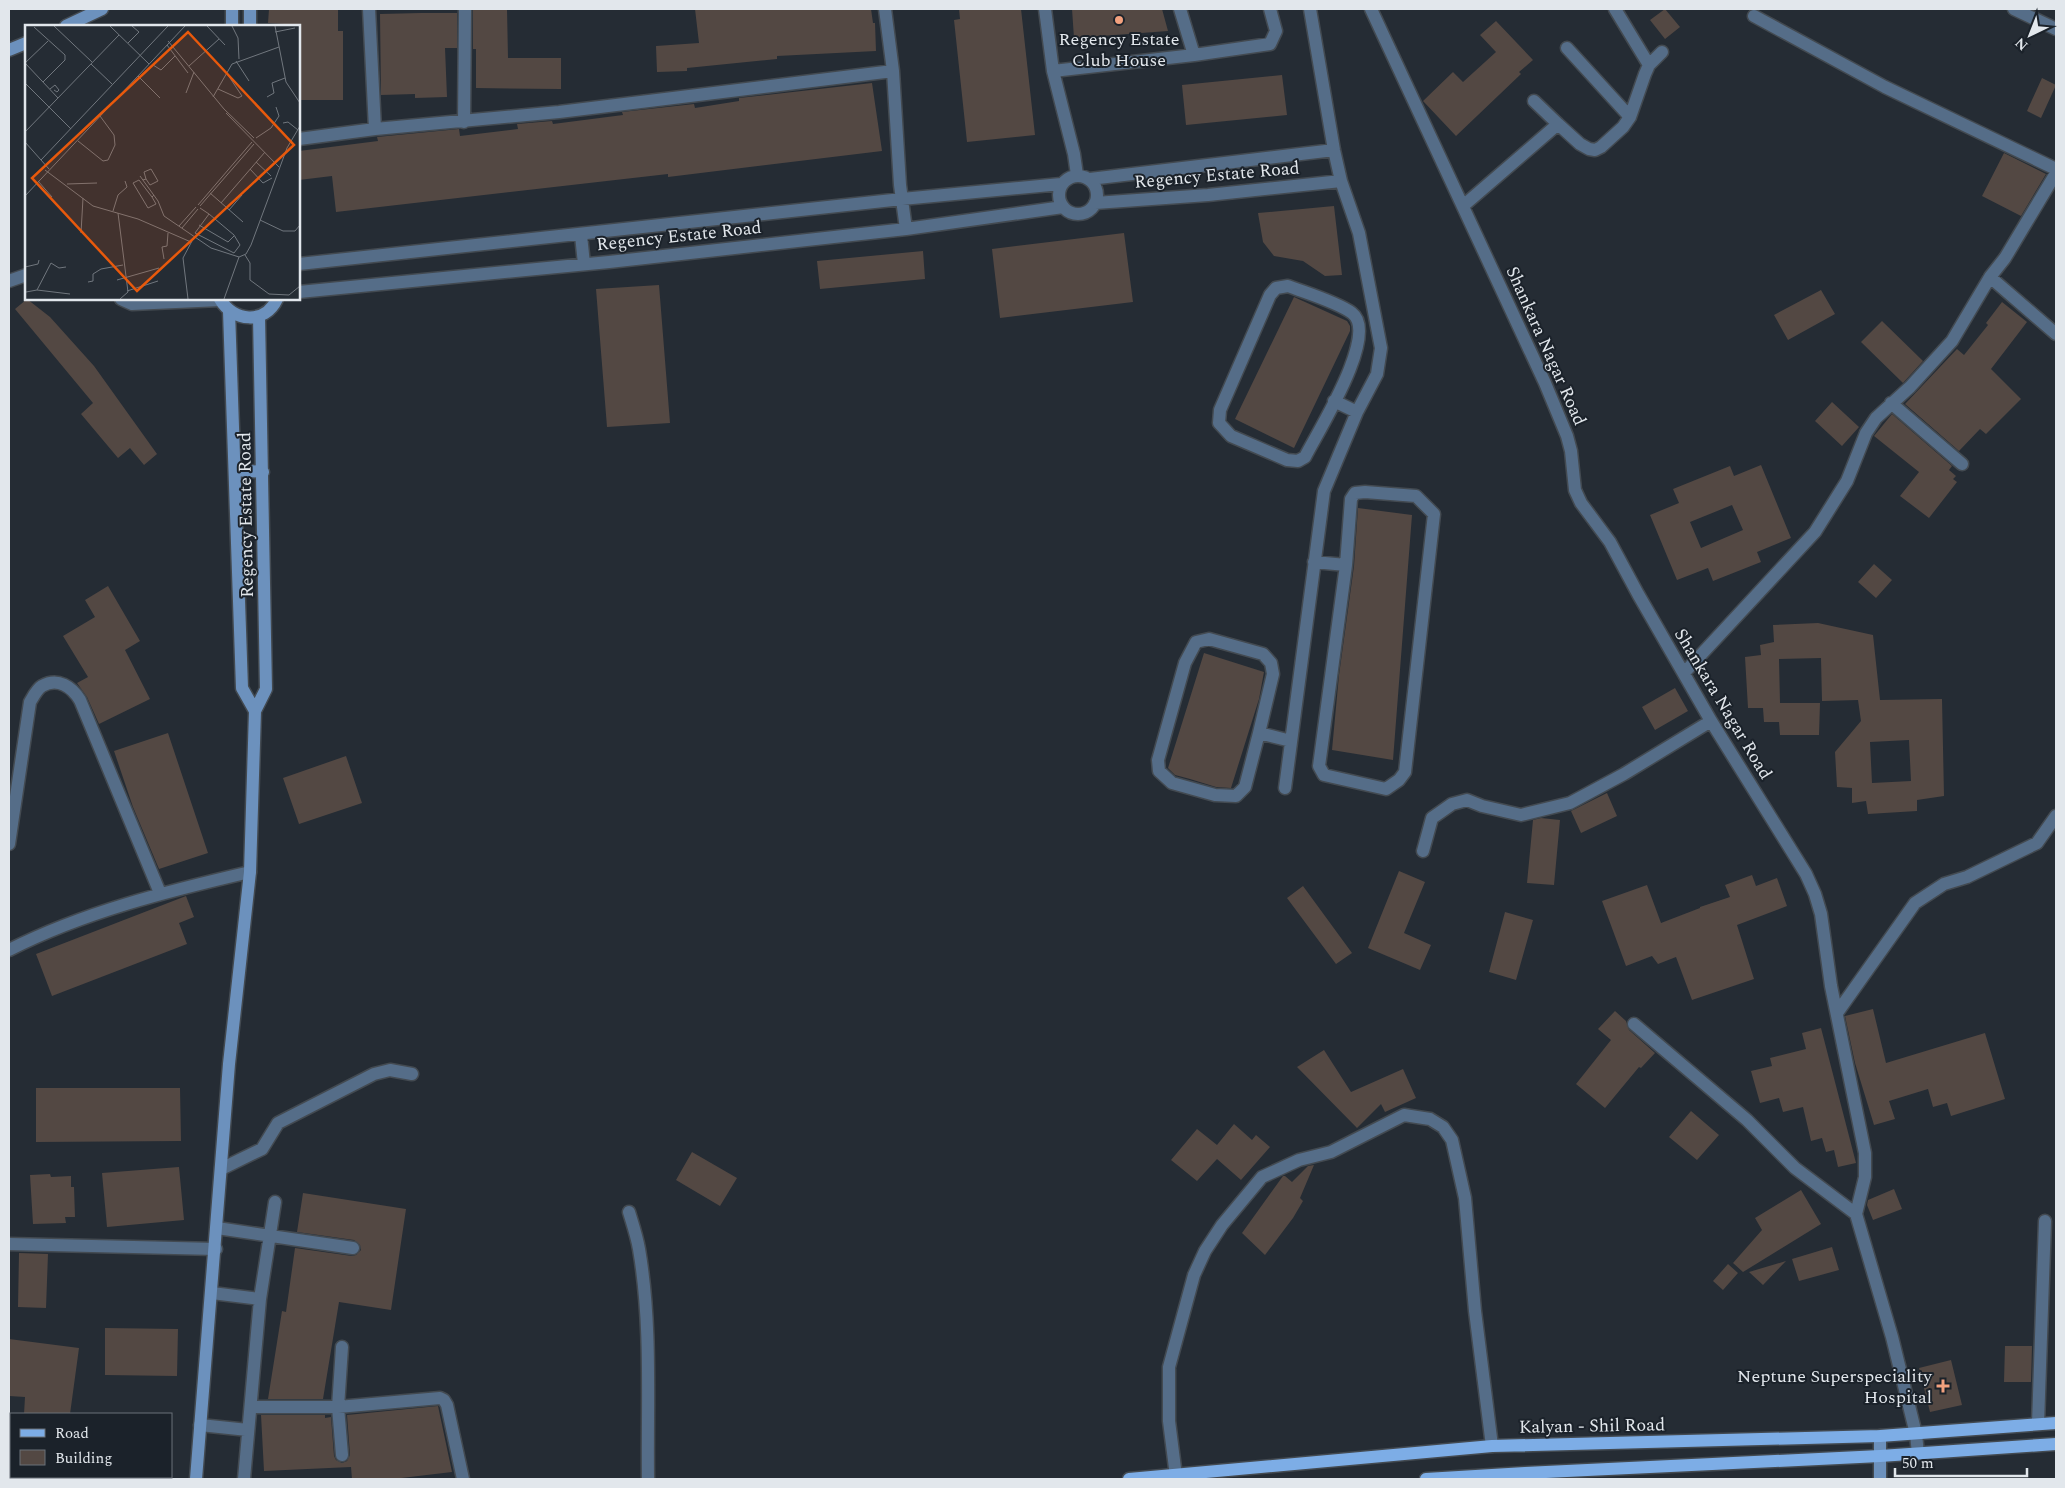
<svg xmlns="http://www.w3.org/2000/svg" width="2065" height="1488" viewBox="0 0 2065 1488" font-family="Spectral,serif">
<rect width="100%" height="100%" fill="#252c34"/>
<!-- building -->
<path fill="#534843" fill-rule="evenodd" d="M 269,9 L 338,9 L 338,31 L 343,31 L 343,100 L 299,100 L 299,25 L 268,23 Z
M 473,9 L 507,9 L 508,58 L 561,58 L 561,89 L 476,88 L 476,49 L 473,49 Z
M 695,9 L 871,9 L 873,23 L 875,23 L 876,51 L 777,56 L 777,59 L 687,68 L 687,71 L 657,72 L 656,46 L 699,43 Z
M 959,9 L 1021,9 L 1035,135 L 967,142 L 954,20 L 960,19 Z
M 1072,9 L 1162,9 L 1168,31 L 1074,38 Z
M 1665,9 L 1680,27 L 1665,39 L 1650,20 Z
M 421,13 L 457,13 L 457,48 L 445,48 L 447,97 L 415,98 L 415,94 L 381,95 L 380,14 Z
M 1496,21 L 1533,60 L 1519,72 L 1521,74 L 1456,136 L 1423,101 L 1453,72 L 1463,82 L 1496,52 L 1480,35 Z
M 1282,75 L 1287,115 L 1186,125 L 1182,85 Z
M 2042,78 L 2056,85 L 2041,118 L 2027,111 Z
M 872,83 L 882,151 L 668,177 L 668,174 L 336,212 L 332,176 L 299,180 L 299,151 L 378,141 L 377,137 L 459,129 L 460,136 L 518,129 L 517,124 L 552,121 L 553,124 L 623,115 L 622,112 L 694,104 L 695,108 L 739,101 L 739,98 Z
M 2004,153 L 2046,174 L 2021,216 L 1982,196 Z
M 1334,206 L 1342,275 L 1325,276 L 1303,261 L 1274,256 L 1263,242 L 1258,213 Z
M 1124,233 L 1133,302 L 1000,318 L 992,249 Z
M 923,251 L 925,279 L 820,289 L 817,261 Z
M 659,285 L 670,423 L 607,427 L 596,289 Z
M 1821,290 L 1835,314 L 1788,340 L 1774,315 Z
M 1294,297 L 1347,321 L 1350,326 L 1350,331 L 1294,448 L 1235,419 Z
M 27,299 L 50,317 L 94,366 L 157,454 L 144,465 L 130,448 L 118,458 L 81,414 L 93,403 L 15,309 Z
M 2002,302 L 2027,322 L 1991,369 L 2021,399 L 1986,434 L 1980,429 L 1959,451 L 1905,404 L 1957,349 L 1964,355 L 1988,325 L 1986,323 Z
M 1882,321 L 1923,361 L 1903,383 L 1861,342 Z
M 1832,402 L 1859,427 L 1842,446 L 1815,421 Z
M 1892,414 L 1952,466 L 1949,470 L 1956,476 L 1953,479 L 1957,482 L 1929,518 L 1900,496 L 1919,472 L 1874,436 Z
M 1761,465 L 1791,538 L 1757,552 L 1761,562 L 1713,581 L 1708,568 L 1677,580 L 1650,515 L 1679,503 L 1673,489 L 1730,466 L 1734,476 ZM 1732,505 L 1743,530 L 1701,548 L 1690,522 Z
M 1358,508 L 1412,515 L 1393,760 L 1332,750 L 1339,675 L 1354,566 Z
M 1874,564 L 1892,580 L 1876,598 L 1858,582 Z
M 108,586 L 140,641 L 125,650 L 150,699 L 99,724 L 87,697 L 77,683 L 88,677 L 63,636 L 95,617 L 85,600 Z
M 1818,623 L 1873,635 L 1880,700 L 1942,699 L 1944,796 L 1917,800 L 1917,811 L 1868,814 L 1866,801 L 1852,803 L 1852,788 L 1837,787 L 1835,752 L 1861,721 L 1858,700 L 1822,701 L 1821,658 L 1779,659 L 1780,703 L 1820,703 L 1819,735 L 1780,735 L 1779,722 L 1764,722 L 1763,708 L 1748,708 L 1745,657 L 1761,655 L 1760,645 L 1774,642 L 1773,625 ZM 1909,740 L 1911,781 L 1872,783 L 1870,742 Z
M 1204,653 L 1264,672 L 1259,699 L 1231,788 L 1216,787 L 1190,779 L 1175,775 L 1168,768 Z
M 1675,688 L 1688,711 L 1655,730 L 1642,707 Z
M 168,733 L 208,853 L 159,869 L 133,807 L 114,751 Z
M 346,756 L 362,803 L 299,824 L 283,778 Z
M 1607,793 L 1617,816 L 1581,833 L 1571,811 Z
M 1541,818 L 1560,820 L 1554,885 L 1527,883 L 1533,820 Z
M 1399,871 L 1425,882 L 1404,933 L 1431,945 L 1420,970 L 1368,948 Z
M 1752,875 L 1756,886 L 1777,878 L 1787,906 L 1737,925 L 1754,979 L 1692,1000 L 1676,957 L 1658,964 L 1652,956 L 1626,966 L 1602,901 L 1647,885 L 1661,923 L 1700,908 L 1700,907 L 1730,897 L 1725,885 Z
M 1303,886 L 1352,953 L 1336,964 L 1287,898 Z
M 186,896 L 194,917 L 179,923 L 187,944 L 52,996 L 36,954 Z
M 1505,912 L 1533,920 L 1516,980 L 1489,972 Z
M 1873,1009 L 1886,1063 L 1985,1033 L 2005,1099 L 1951,1116 L 1947,1103 L 1933,1107 L 1928,1089 L 1889,1101 L 1895,1119 L 1874,1125 L 1855,1063 L 1845,1016 Z
M 1615,1011 L 1626,1021 L 1629,1030 L 1655,1053 L 1641,1068 L 1639,1067 L 1605,1108 L 1576,1084 L 1611,1040 L 1598,1029 Z
M 1821,1028 L 1856,1163 L 1838,1167 L 1834,1150 L 1826,1152 L 1822,1138 L 1811,1141 L 1803,1107 L 1783,1112 L 1779,1098 L 1760,1103 L 1751,1071 L 1772,1066 L 1770,1058 L 1806,1049 L 1802,1033 Z
M 1324,1050 L 1351,1092 L 1403,1069 L 1416,1098 L 1385,1112 L 1381,1104 L 1357,1128 L 1297,1067 Z
M 36,1088 L 180,1088 L 181,1141 L 36,1142 Z
M 1691,1111 L 1719,1135 L 1697,1160 L 1669,1137 Z
M 1234,1124 L 1252,1140 L 1256,1135 L 1270,1147 L 1241,1180 L 1217,1159 L 1197,1181 L 1171,1160 L 1197,1129 L 1217,1145 Z
M 692,1152 L 737,1178 L 720,1206 L 676,1180 Z
M 1314,1165 L 1300,1198 L 1303,1201 L 1293,1218 L 1265,1255 L 1242,1233 L 1283,1176 L 1285,1176 L 1292,1182 L 1308,1166 Z
M 179,1167 L 184,1220 L 107,1227 L 102,1173 Z
M 50,1174 L 51,1177 L 71,1176 L 71,1187 L 74,1187 L 75,1217 L 65,1217 L 66,1223 L 33,1224 L 30,1175 Z
M 1894,1189 L 1902,1209 L 1873,1220 L 1867,1205 L 1868,1200 Z
M 1801,1190 L 1821,1224 L 1743,1272 L 1733,1263 L 1762,1230 L 1755,1218 Z
M 303,1193 L 406,1209 L 391,1310 L 339,1302 L 323,1399 L 268,1399 L 282,1311 L 286,1312 L 295,1248 L 352,1256 L 356,1255 L 361,1250 L 360,1245 L 354,1240 L 297,1232 Z
M 1832,1247 L 1839,1270 L 1799,1281 L 1792,1259 Z
M 19,1253 L 48,1254 L 46,1308 L 18,1307 Z
M 1786,1261 L 1763,1285 L 1749,1272 Z
M 1728,1264 L 1738,1273 L 1723,1290 L 1713,1281 Z
M 105,1328 L 178,1329 L 177,1376 L 105,1375 Z
M 9,1339 L 79,1348 L 70,1414 L 24,1414 L 25,1397 L 9,1396 Z
M 2005,1346 L 2032,1346 L 2031,1382 L 2004,1382 Z
M 1951,1360 L 1962,1405 L 1930,1412 L 1919,1368 Z
M 438,1406 L 452,1472 L 393,1479 L 352,1479 L 351,1467 L 264,1471 L 261,1415 L 325,1415 L 325,1418 L 331,1417 L 334,1456 L 336,1460 L 342,1463 L 347,1461 L 350,1455 L 347,1415 Z"/>
<g fill="none" stroke-linecap="round" stroke-linejoin="round">
<defs>
<path id="street" d="M 369,9 L 375,129
M 885,9 L 893,71 L 900,185 L 906,229
M 1045,9 L 1053,71 L 1074,154 L 1077,175
M 1180,9 L 1194,55
M 1371,9 L 1545,383 L 1567,436 L 1571,451 L 1575,490 L 1581,503 L 1610,542 L 1638,594 L 1711,721 L 1806,874 L 1815,894 L 1821,914 L 1831,986 L 1865,1153 L 1865,1177 L 1856,1214 L 1892,1337 L 1916,1434 L 1918,1454
M 1615,9 L 1649,65
M 2014,9 L 2056,29
M 1754,16 L 1885,87 L 2056,169
M 1567,48 L 1630,117
M 1053,71 L 1194,55 L 1270,44 L 1276,31 L 1270,9
M 1534,101 L 1558,124
M 464,122 L 465,9
M 299,139 L 375,129 L 559,112 L 893,71
M1059 195a19 19 0 1 1 38 0a19 19 0 1 1-38 0Z
M 1090,179 L 1334,150
M 1095,203 L 1208,195 L 1341,181
M 1463,206 L 1558,124 L 1580,144 L 1589,149 L 1595,150 L 1601,147 L 1623,127 L 1630,117 L 1645,74 L 1649,65 L 1662,52
M 581,235 L 584,264
M 299,264 L 902,199 L 1061,184
M 1990,277 L 2056,334
M 9,281 L 26,275
M 1288,286 C 1306,293 1337,302 1352,313 C 1380,334 1317,433 1305,457 L 1298,461 L 1287,460 L 1231,436 L 1219,423 L 1220,410 L 1270,295 L 1276,288 Z
M 299,292 L 609,262 L 906,229 L 1063,207
M 121,299 L 132,304 L 220,300
M 1334,401 L 1357,412
M 1891,403 L 1962,464
M 1314,562 L 1346,565 L 1351,499 L 1355,493 L 1365,492 L 1416,496 L 1434,514 L 1405,772 L 1399,780 L 1386,789 L 1324,775 L 1319,766 L 1346,565
M 1684,673 L 1815,532 L 1847,481 L 1866,433 L 1876,418 L 1910,387 L 1952,341 L 1990,277 L 2005,258 L 2056,173
M 1259,733 L 1273,674 L 1271,663 L 1263,654 L 1209,639 L 1196,642 L 1185,663 L 1158,760 L 1159,771 L 1172,783 L 1215,795 L 1236,796 L 1245,787 L 1259,733 L 1291,741
M 1285,788 L 1324,491 L 1357,412 L 1377,374 L 1381,348 L 1359,233 L 1341,181 L 1334,150 L 1310,9
M 9,844 L 30,702 C 33,697 37,689 42,686 C 58,677 72,687 80,700 L 160,893
M 1423,851 L 1432,818 L 1452,804 L 1467,800 L 1482,806 L 1521,815 L 1570,803 L 1624,774 L 1711,721
M 9,950 C 84,912 168,891 250,872
M 1837,1013 L 1915,903 L 1944,884 L 1967,877 L 2037,843 L 2056,816
M 1634,1024 L 1747,1120 L 1795,1168 L 1856,1214
M 221,1169 L 262,1149 L 278,1123 L 374,1074 L 390,1070 L 412,1074
M 629,1212 C 633,1225 637,1237 639,1249 C 652,1325 647,1403 648,1479
M 217,1228 L 353,1248
M 9,1244 L 216,1249
M 212,1293 L 260,1299
M 251,1407 L 338,1407 L 440,1398 L 444,1400 L 447,1405 L 463,1479
M 2038,1424 L 2045,1221
M 200,1425 L 248,1430
M 342,1455 L 338,1407 L 342,1347
M 1176,1476 L 1169,1421 L 1169,1367 L 1194,1275 L 1205,1251 L 1222,1225 L 1262,1177 L 1299,1160 L 1331,1152 L 1404,1115 L 1430,1119 L 1443,1127 L 1452,1140 L 1465,1198 L 1475,1311 L 1492,1446
M 244,1479 L 260,1299 L 275,1202"/>
<path id="secondary" d="M 232,9 L 232,26
M 250,9 L 250,26
M 66,26 L 102,9
M 9,50 L 26,43
M 220,299 C 233,322 265,325 277,299
M 235,470 L 263,472
M 255,711 L 266,689 L 259,317
M 196,1479 L 229,1064 L 250,872 L 255,711 L 242,688 L 229,311
M 1880,1479 L 1880,1436"/>
<path id="primary" d="M 1129,1479 L 1492,1446 L 1880,1436 L 2056,1423
M 1426,1479 L 1525,1473 L 1880,1456 L 2056,1444"/>
</defs>
<!-- street casing -->
<use href="#street" stroke="#434a51" stroke-width="15"/>
<!-- secondary casing -->
<use href="#secondary" stroke="#434a51" stroke-width="15"/>
<!-- primary casing -->
<use href="#primary" stroke="#434a51" stroke-width="15"/>
<!-- street -->
<use href="#street" stroke="#556d88" stroke-width="12"/>
<!-- secondary -->
<use href="#secondary" stroke="#6c91bd" stroke-width="12"/>
<!-- primary -->
<use href="#primary" stroke="#7dade6" stroke-width="12"/>
</g>
<!-- markers -->
<g fill="#f2a17e" stroke="#1b222a" stroke-width="2">
<circle cx="1119" cy="20" r="5"/>
<path d="M1940.5 1378.5h5v5h5v5h-5v5h-5v-5h-5v-5h5z"/>
</g>
<g text-anchor="middle" dominant-baseline="central" stroke-width="4" stroke-linejoin="round" paint-order="stroke">
<!-- poi labels -->
<g font-size="18" fill="#e2e7ec" stroke="#1b222a">
<text x="1119" y="39">Regency Estate<tspan x="1119" dy="21">Club House</tspan></text>
<text x="1932" y="1376" text-anchor="end">Neptune Superspeciality<tspan x="1932" dy="21">Hospital</tspan></text>
</g>
<!-- street labels -->
<g font-size="18" fill="#e2e7ec" stroke="#1b222a">
<text transform="translate(1217 175) rotate(-5)">Regency Estate Road</text>
<text transform="translate(679 236) rotate(-6)">Regency Estate Road</text>
<text transform="translate(1546 346) rotate(66)">Shankara Nagar Road</text>
<text transform="translate(246 515) rotate(-91)">Regency Estate Road</text>
<text transform="translate(1723 704) rotate(59)">Shankara Nagar Road</text>
<text transform="translate(1592 1426) rotate(-1)">Kalyan - Shil Road</text>
</g>
</g>
<!-- overview -->
<g transform="translate(25 25)">
<rect width="275" height="275" fill="#252c34"/>
<path fill="none" stroke="#71777e" stroke-width="1" d="M 29,1 L 67,37M 85,1 L 124,39M 182,1 L 200,20M 207,1 L 213,13 L 214,34M 250,1 L 261,57 L 275,78M 9,2 L 40,30 L 40,35 L 18,57M 250,7 L 270,3M 143,16 L 199,84 L 229,113M 103,18 L 114,7 L 107,1M 142,20 L 163,48M 211,36 L 224,56M 0,38 L 33,73M 0,38 L 23,16M 66,39 L 87,59M 128,40 L 136,45 L 150,31M 164,41 L 194,14M 113,51 L 135,73M 0,58 L 46,104M 25,64 L 30,60 L 34,65 L 32,67 L 29,65M 193,64 L 213,73 L 217,71 L 201,47M 161,68 L 169,47M 188,72 L 207,39 L 254,22M 242,72 L 249,68 L 247,58 L 260,53M 201,88 L 254,142M 258,98 L 263,97 L 273,105M 0,107 L 94,10M 231,113 L 246,103 L 254,91 L 251,82M 53,116 L 78,136 L 83,135 L 90,120 L 89,110 L 75,91M 0,117 L 24,144M 16,135 L 143,1M 231,137 L 246,151M 225,144 L 238,158 L 247,153M 20,145 L 68,181 L 113,194 L 166,217M 115,151 L 133,176 L 139,191 L 186,223 L 214,232 L 221,229 L 226,220 L 262,123 L 275,101M 118,155 L 121,154 L 119,147 L 126,144 L 133,156 L 125,160 L 121,154M 13,156 L 27,172M 42,159 L 72,158M 185,168 L 218,197M 0,171 L 160,1M 127,172 L 114,155 L 108,158 L 123,183 L 131,179 L 127,172 L 129,170M 196,178 L 240,127M 173,180 L 227,117M 175,181 L 229,119M 175,183 L 184,189 L 209,210 L 215,220 L 209,228 L 170,208 L 184,189M 204,185 L 217,170M 88,186 L 93,170 L 102,162 L 100,156M 93,188 L 103,267 L 95,274M 235,195 L 258,206 L 270,206 L 275,200M 174,200 L 203,217 L 209,211M 154,201 L 171,182M 157,203 L 173,184M 56,208 L 58,173M 220,230 L 225,238 L 225,255 L 244,269 L 264,270 L 275,261M 139,234 L 137,222 L 142,221 L 143,208M 0,242 L 13,239 L 14,235M 92,255 L 134,243M 63,257 L 68,256 L 68,249 L 76,244 L 98,240M 12,265 L 45,269M 102,266 L 133,256M 1,267 L 12,265 L 26,238 L 34,243 L 41,242M 163,274 L 158,233 L 167,216M 199,274 L 214,232"/>
<path fill="#e8590c" fill-opacity="0.15" stroke="#e8590c" stroke-width="2.5" d="M 163,7 L 269,120 L 112,266 L 7,153 Z"/>
<rect width="275" height="275" fill="none" stroke="#e2e7ec" stroke-width="2.5"/>
</g>
<!-- border -->
<rect width="2065" height="1488" fill="none" stroke="#e2e7ec" stroke-width="20"/>
<!-- legend -->
<rect x="10" y="1413" width="162" height="65" fill="#1b222a" stroke="#6b7178"/>
<rect x="20" y="1429" width="25" height="8" fill="#7dade6" stroke="#6b7178"/>
<text x="55" y="1438" font-size="15" fill="#e2e7ec">Road</text>
<rect x="20" y="1450" width="25" height="15" fill="#534843" stroke="#6b7178"/>
<text x="55" y="1463" font-size="15" fill="#e2e7ec">Building</text>
<!-- north arrow -->
<g transform="translate(2030 35) rotate(223)" stroke="#1b222a" stroke-width="4" paint-order="stroke">
<path d="M0-4L9 19L0 12L-9 19Z" fill="#e2e7ec"/>
<text y="-8" font-size="14" font-weight="bold" text-anchor="middle" fill="#e2e7ec">N</text>
</g>
<!-- scale -->
<path d="M1895 1468v8h132v-8" fill="none" stroke="#e2e7ec" stroke-width="2.5"/>
<text x="1902" y="1468" font-size="15" fill="#e2e7ec" stroke="#1b222a" stroke-width="4" paint-order="stroke">50 m</text>
</svg>
